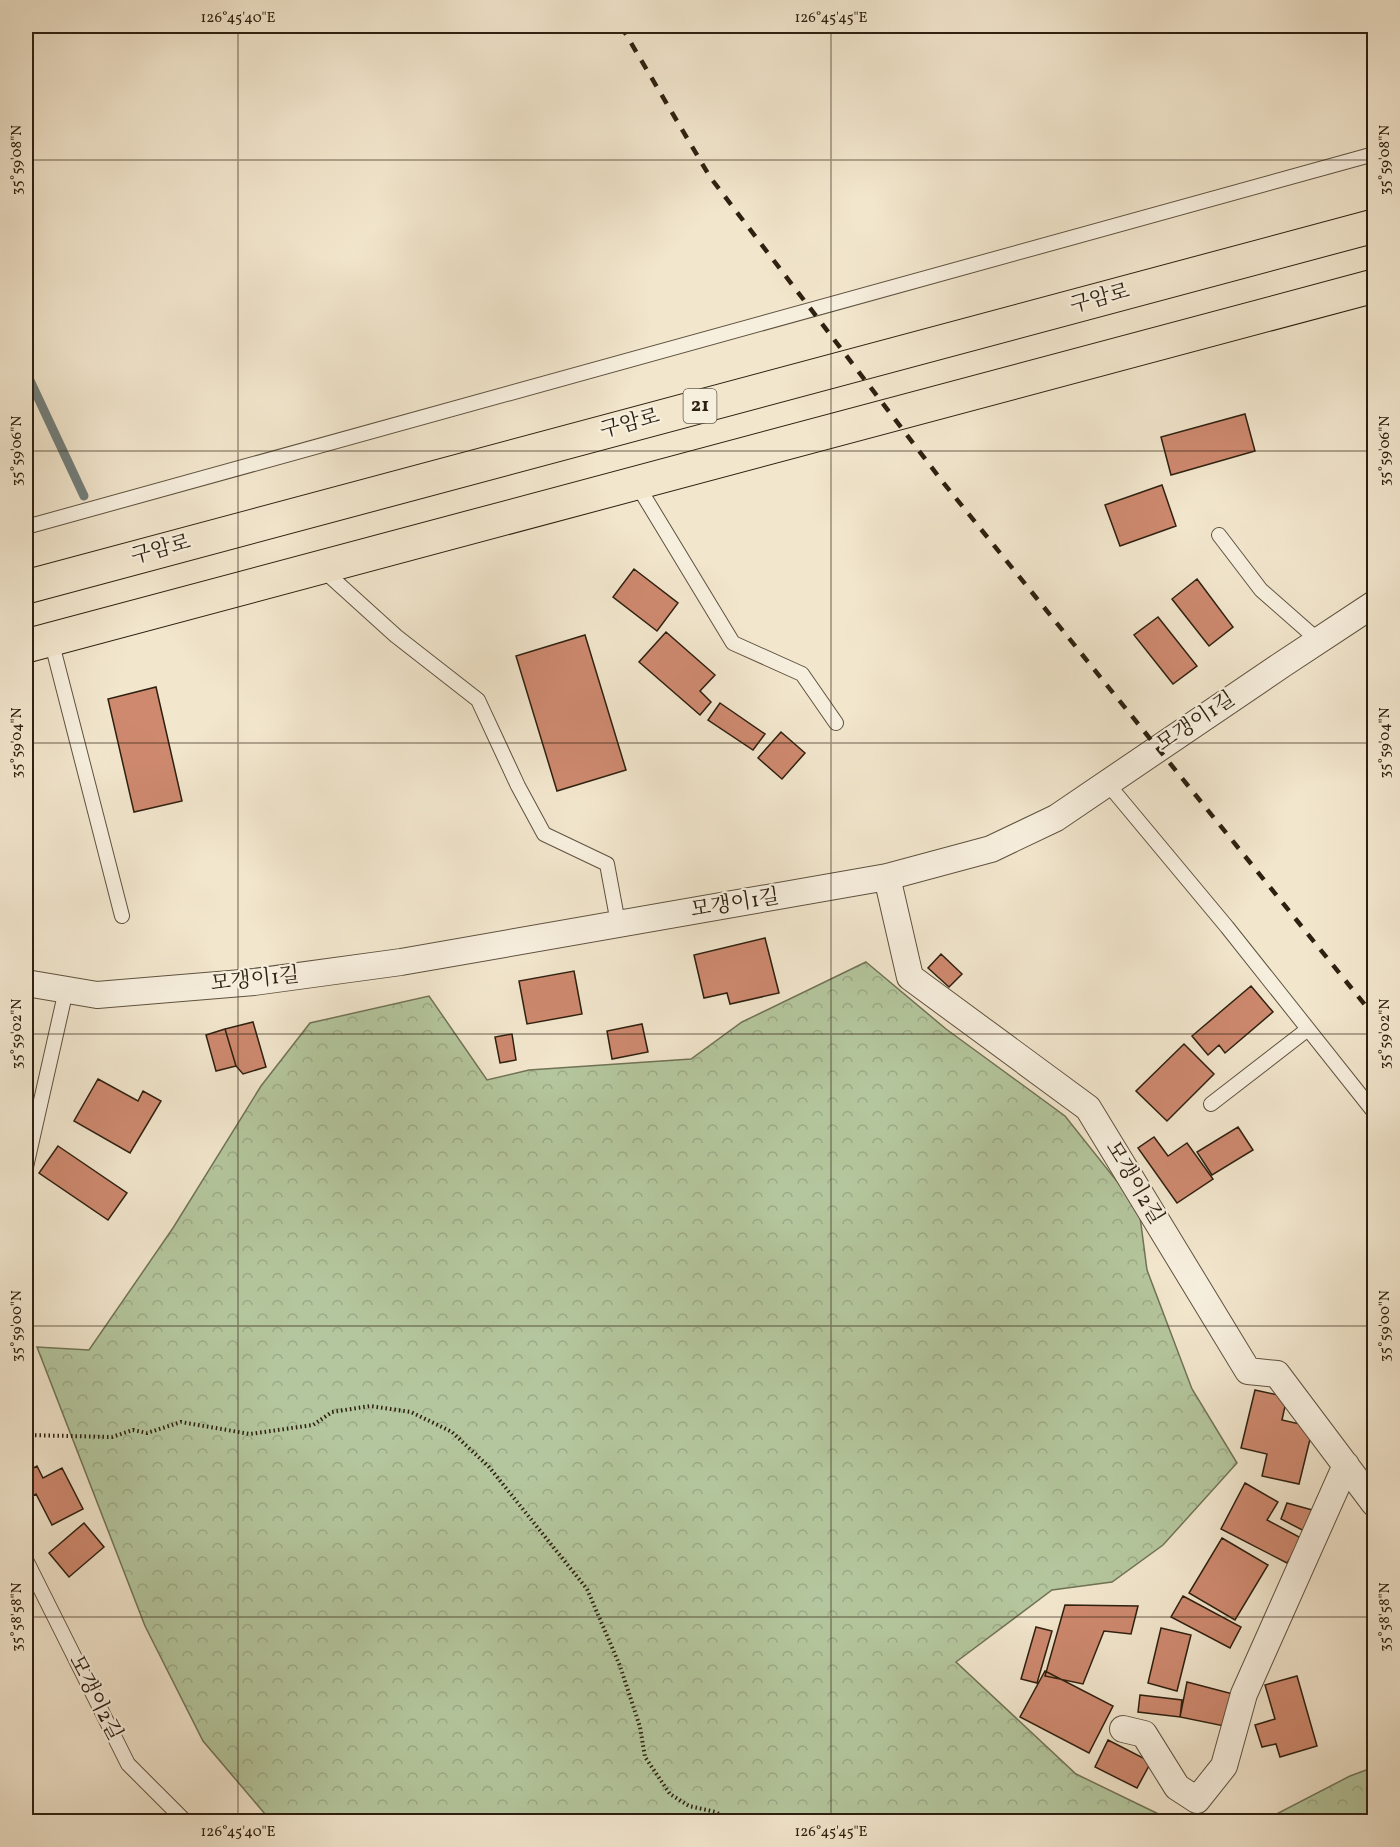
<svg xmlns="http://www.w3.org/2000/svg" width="1400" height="1847" viewBox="0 0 1400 1847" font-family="Vollkorn,'Noto Serif KR',serif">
<defs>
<pattern id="forest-crowns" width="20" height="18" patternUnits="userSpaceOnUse" patternTransform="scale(1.5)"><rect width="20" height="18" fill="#b4c69d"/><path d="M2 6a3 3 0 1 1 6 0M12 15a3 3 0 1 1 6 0" fill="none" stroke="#9baa86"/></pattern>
</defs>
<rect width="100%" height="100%" fill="#f2e6cd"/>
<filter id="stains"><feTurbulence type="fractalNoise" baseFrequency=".00333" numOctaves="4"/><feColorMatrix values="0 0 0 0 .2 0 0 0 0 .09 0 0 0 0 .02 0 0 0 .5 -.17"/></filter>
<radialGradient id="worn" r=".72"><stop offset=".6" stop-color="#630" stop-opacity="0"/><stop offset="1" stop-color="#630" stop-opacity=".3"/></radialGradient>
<!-- forest -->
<path fill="url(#forest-crowns)" stroke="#717356" stroke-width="1.5" d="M 866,962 L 946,1029 L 1065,1116 L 1139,1209 L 1147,1270 L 1192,1389 L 1237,1463 L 1163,1545 L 1112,1582 L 1052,1590 L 956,1662 L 1076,1774 L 1173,1821 L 271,1821 L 203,1741 L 145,1626 L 37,1347 L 89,1350 L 173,1228 L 261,1086 L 310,1023 L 429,996 L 487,1080 L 529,1070 L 691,1059 L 742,1022 Z
M 1374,1767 L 1374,1821 L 1263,1821 L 1350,1776 Z"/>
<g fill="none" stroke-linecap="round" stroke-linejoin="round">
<!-- stream -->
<path stroke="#727e7b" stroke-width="9" d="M 26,372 L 84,496"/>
</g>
<!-- building -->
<path fill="#ce896f" stroke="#2e2010" stroke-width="1.5" d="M 1245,414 L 1255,451 L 1171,475 L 1161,437 Z
M 1162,485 L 1176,526 L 1120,546 L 1105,505 Z
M 634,569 L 678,603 L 657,631 L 613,597 Z
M 1197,579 L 1233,627 L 1209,646 L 1172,599 Z
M 1158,617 L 1197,666 L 1173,684 L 1134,635 Z
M 666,632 L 715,675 L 700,691 L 711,702 L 700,715 L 639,662 Z
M 585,635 L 626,770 L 557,791 L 516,656 Z
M 156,687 L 182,801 L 134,812 L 108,699 Z
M 720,703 L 765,734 L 753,750 L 708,720 Z
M 781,732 L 805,753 L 782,779 L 758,758 Z
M 765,938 L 779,993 L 730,1004 L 727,993 L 704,998 L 694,955 Z
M 941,954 L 962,974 L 949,987 L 928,968 Z
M 574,971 L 582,1014 L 527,1024 L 519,981 Z
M 1251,986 L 1273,1012 L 1225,1053 L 1219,1045 L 1208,1055 L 1192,1036 Z
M 253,1022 L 266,1067 L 243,1074 L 236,1066 L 225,1029 Z
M 642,1024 L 648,1052 L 612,1059 L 607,1031 Z
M 225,1029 L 236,1066 L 216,1071 L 206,1035 Z
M 512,1034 L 516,1060 L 500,1063 L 495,1037 Z
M 1184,1044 L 1214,1074 L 1167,1121 L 1136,1091 Z
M 98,1079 L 138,1101 L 143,1091 L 161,1101 L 130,1153 L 74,1121 Z
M 1238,1127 L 1253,1150 L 1212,1175 L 1197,1152 Z
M 1154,1137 L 1168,1156 L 1187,1143 L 1213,1179 L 1177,1203 L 1138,1148 Z
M 58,1146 L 127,1193 L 108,1220 L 39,1173 Z
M 1255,1390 L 1287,1397 L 1282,1420 L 1313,1427 L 1299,1484 L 1262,1476 L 1267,1454 L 1241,1448 Z
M 37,1466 L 43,1478 L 62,1468 L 83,1509 L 52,1525 L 36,1494 L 26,1500 L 26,1472 Z
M 1245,1483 L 1278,1502 L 1267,1520 L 1303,1539 L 1287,1563 L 1221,1529 Z
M 1287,1503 L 1316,1511 L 1308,1533 L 1281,1519 Z
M 84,1523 L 104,1547 L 69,1577 L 49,1553 Z
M 1222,1538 L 1268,1565 L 1235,1620 L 1189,1593 Z
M 1183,1596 L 1241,1627 L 1230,1648 L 1171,1617 Z
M 1065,1605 L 1138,1606 L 1131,1634 L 1104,1631 L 1083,1684 L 1045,1676 Z
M 1036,1627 L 1052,1631 L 1037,1683 L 1021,1679 Z
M 1161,1628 L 1191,1635 L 1177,1691 L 1148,1683 Z
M 1045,1671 L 1113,1706 L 1089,1753 L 1020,1717 Z
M 1297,1676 L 1317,1746 L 1280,1757 L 1276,1744 L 1262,1747 L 1255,1725 L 1275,1719 L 1265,1685 Z
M 1187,1682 L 1233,1694 L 1224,1726 L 1180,1717 Z
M 1140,1695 L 1182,1700 L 1180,1717 L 1138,1712 Z
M 1108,1740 L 1151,1762 L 1137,1788 L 1095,1767 Z"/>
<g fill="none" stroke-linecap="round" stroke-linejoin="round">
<defs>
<path id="service" d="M 636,483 L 733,643 L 802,674 L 836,723
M 26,527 L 1374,154
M 1219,535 L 1261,590 L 1319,641
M 322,569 L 396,636 L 478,700 L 518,786 L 544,834 L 607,864 L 618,923
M 51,640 L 122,916
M 1107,783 L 1227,927 L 1374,1112
M 1211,1104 L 1308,1029
M 26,1167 L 66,990
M 26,1560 L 128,1764 L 186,1822"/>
<path id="minor" d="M 887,877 L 910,977 L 1088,1108 L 1248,1371 L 1277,1374 L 1374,1503
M 26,983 L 97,995 L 254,982 L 401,962 L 887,877 L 991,849 L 1056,818 L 1283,664 L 1374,604
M 1123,1729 L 1144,1734 L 1177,1787 L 1197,1800 L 1224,1766 L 1244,1694 L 1346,1465"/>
<path id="primary" d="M 26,587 L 1374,226
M 26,646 L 1374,286"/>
</defs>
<!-- service casing -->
<use href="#service" stroke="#5f523f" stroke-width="16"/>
<!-- minor casing -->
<use href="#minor" stroke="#5f523f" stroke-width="28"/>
<!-- primary casing -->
<use href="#primary" stroke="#2e2010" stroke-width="35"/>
<!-- path -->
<path stroke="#2e2010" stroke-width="4" stroke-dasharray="1.5 3" stroke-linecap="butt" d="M 26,1435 L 112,1437 L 133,1430 L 147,1433 L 181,1422 L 250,1434 L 313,1425 L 332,1412 L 370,1406 L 411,1412 L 452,1432 L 489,1467 L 587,1589 L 620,1666 L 640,1727 L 645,1757 L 670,1794 L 689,1806 L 716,1812 L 730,1822"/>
<!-- service -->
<use href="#service" stroke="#f7efde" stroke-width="14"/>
<!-- minor -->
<use href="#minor" stroke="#f7efde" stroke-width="26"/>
<!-- primary -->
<use href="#primary" stroke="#f2e6cd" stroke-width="33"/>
<!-- rail -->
<path stroke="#2e2010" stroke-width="4.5" stroke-dasharray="10 10" stroke-linecap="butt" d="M 621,26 L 710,177 L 942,481 L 1374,1016"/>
</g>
<!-- ticks -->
<path fill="none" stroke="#2e2010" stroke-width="1.5" stroke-opacity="0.45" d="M 238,26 L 238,1822M 831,26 L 831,1822M 26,160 L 1374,160M 26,451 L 1374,451M 26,743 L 1374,743M 26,1034 L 1374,1034M 26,1326 L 1374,1326M 26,1617 L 1374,1617"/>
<g text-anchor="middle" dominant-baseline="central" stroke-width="4.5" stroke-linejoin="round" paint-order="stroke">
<!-- shield labels -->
<rect fill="#f7efde" stroke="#6a5e4e" stroke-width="1.5" x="683.5" y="389" width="33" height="34" rx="4.5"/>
<g font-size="20" font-weight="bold" fill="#2e2010">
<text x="700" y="406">21</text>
</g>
<!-- street labels -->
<g font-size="21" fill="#2e2010" stroke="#f7efde">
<text transform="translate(1100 299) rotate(-15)">구암로</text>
<text transform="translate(630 424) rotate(-15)">구암로</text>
<text transform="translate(161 550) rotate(-15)">구암로</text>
<text transform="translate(1196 722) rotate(-34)">모갱이1길</text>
<text transform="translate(735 904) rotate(-9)">모갱이1길</text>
<text transform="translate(255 980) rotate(-6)">모갱이1길</text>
<text transform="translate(1134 1183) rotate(59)">모갱이2길</text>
<text transform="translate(95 1698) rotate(63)">모갱이2길</text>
</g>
</g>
<!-- margin -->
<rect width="1400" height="1847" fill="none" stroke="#f2e6cd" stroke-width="66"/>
<rect x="33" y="33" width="1334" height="1781" fill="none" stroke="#2e2010" stroke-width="2"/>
<g font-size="15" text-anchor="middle" fill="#2e2010">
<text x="238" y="22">126°45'40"E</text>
<text x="831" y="22">126°45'45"E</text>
<text transform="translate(16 160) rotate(-90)" y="5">35°59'08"N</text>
<text transform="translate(1384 160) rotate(-90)" y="5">35°59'08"N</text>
<text transform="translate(16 451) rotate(-90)" y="5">35°59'06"N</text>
<text transform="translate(1384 451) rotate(-90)" y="5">35°59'06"N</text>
<text transform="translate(16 743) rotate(-90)" y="5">35°59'04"N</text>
<text transform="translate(1384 743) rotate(-90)" y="5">35°59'04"N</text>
<text transform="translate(16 1034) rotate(-90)" y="5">35°59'02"N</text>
<text transform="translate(1384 1034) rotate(-90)" y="5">35°59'02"N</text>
<text transform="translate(16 1326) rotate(-90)" y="5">35°59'00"N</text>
<text transform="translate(1384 1326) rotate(-90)" y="5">35°59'00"N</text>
<text transform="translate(16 1617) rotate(-90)" y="5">35°58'58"N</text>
<text transform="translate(1384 1617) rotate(-90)" y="5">35°58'58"N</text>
<text x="238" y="1836">126°45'40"E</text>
<text x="831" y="1836">126°45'45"E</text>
</g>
<rect width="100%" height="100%" filter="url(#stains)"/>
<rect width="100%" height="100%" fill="url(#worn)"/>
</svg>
